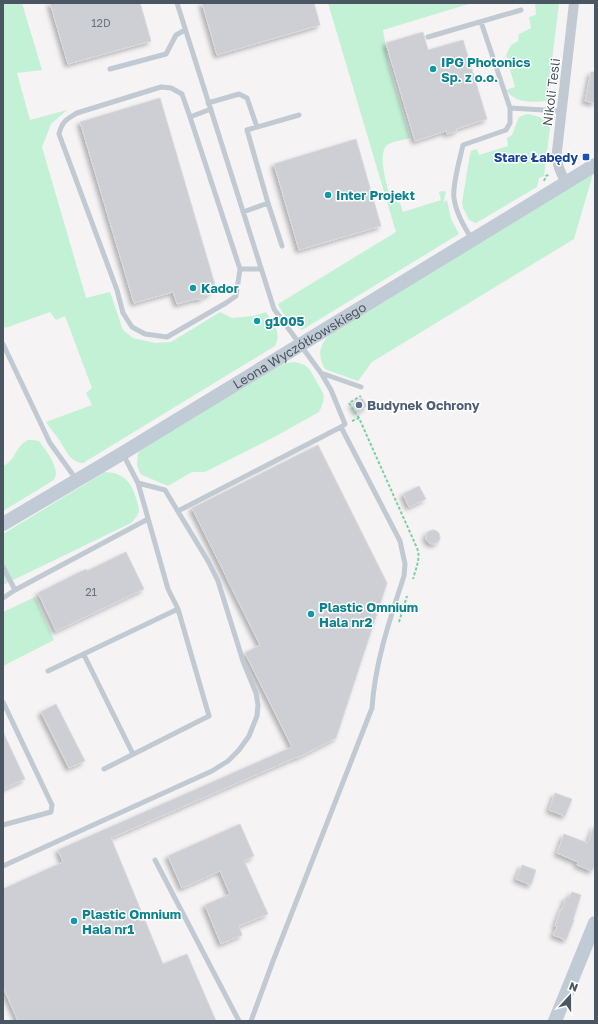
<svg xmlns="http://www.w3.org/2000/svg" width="598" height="1024" viewBox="0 0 598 1024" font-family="'Golos Text',sans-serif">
<defs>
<filter id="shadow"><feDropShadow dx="-3" dy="3" stdDeviation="2" flood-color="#0004"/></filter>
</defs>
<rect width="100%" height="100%" fill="#f5f3f3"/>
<!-- green -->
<path fill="#c3f1d5" d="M 3,3 L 22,3 L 42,70 L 17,73 L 30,120 L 67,110 L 51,124 L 42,147 L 86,298 L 110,292 L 123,330 L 133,338 L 155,343 L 171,342 L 220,312 L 232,318 L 253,316 L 266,312 C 273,325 282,331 275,346 L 83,463 C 69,462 65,448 58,438 C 54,433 50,428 46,422 L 92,405 L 86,393 L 92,388 L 65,316 L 56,320 L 50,312 L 5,328 L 3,324 Z
M 328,3 L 472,3 L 383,30 L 389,66 L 410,138 C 405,140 394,141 389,144 C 375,151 388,188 391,200 L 400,203 L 403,212 L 441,200 L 439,192 L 443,191 L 446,192 L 444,200 L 444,202 L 447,200 L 451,219 L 459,234 L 302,330 C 293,324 282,315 278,304 L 396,232 Z
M 535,3 L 559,3 L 547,101 C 532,102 516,104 506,90 L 515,87 L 506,55 L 511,45 L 518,41 L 519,34 L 531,28 L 529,17 L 536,15 Z
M 527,114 C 536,116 548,117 550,128 L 544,176 L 539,178 L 537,187 L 476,223 L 469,220 L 463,208 L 462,203 L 470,154 L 471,151 L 477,149 L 479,155 L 508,146 L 507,138 L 512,135 L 519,117 Z
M 593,174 L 574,239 L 372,362 L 358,381 L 327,370 C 324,368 323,366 322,363 C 318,351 321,345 328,336 Z
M 294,362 C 299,363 305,364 308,368 C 311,371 321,389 323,393 C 325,399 322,406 319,412 L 276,436 L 205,472 L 192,472 L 168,486 L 142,475 L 139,471 L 137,465 L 138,453 L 141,450 L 279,365 L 286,363 Z
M 28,440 L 33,440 L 39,441 C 46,451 61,468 54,480 L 3,511 L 3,466 C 5,465 7,464 9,462 C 17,455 16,446 28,440 Z
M 105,472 C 123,473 131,481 136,498 C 140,511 141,513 131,523 L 3,585 L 3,534 Z
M 35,597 L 54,640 L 3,666 L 3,612 Z"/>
<!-- building -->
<path fill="#cdcfd5" stroke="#d7d9de" filter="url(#shadow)" d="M 50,3 L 140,3 L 151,41 L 68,64 Z
M 202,3 L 314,3 L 320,25 L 217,55 Z
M 423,32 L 428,50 L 463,40 L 487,119 L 456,129 L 457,131 L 447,134 L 446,131 L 415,141 L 386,43 Z
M 591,72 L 595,72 L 595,103 L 585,101 Z
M 160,98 L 215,285 L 210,294 L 204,296 L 202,299 L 196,299 L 177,304 L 173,292 L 134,303 L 80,122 Z
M 356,139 L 381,226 L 299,250 L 274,164 Z
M 362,398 L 367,406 L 357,413 L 352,404 Z
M 318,445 L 387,583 L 336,738 L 297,758 L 297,757 L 111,838 L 163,964 L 187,954 L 216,1021 L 18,1021 L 3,987 L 3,889 L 63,862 L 58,850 L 292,747 L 245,653 L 260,645 L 192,508 Z
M 419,486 L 426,499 L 409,507 L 403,494 Z
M426 537a7 7 0 1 1 14 0a7 7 0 1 1-14 0Z
M 126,552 L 144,589 L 56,631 L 38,593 L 86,569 L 87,571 Z
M 56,704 L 85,761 L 69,768 L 41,712 Z
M 3,732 L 25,779 L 3,789 Z
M 555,793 L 572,799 L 565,816 L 549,810 Z
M 240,824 L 254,856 L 244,861 L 268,914 L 239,926 L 242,935 L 221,944 L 205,905 L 230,894 L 220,871 L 182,888 L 168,856 Z
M 594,826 L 595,826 L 595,863 L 592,871 L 577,865 L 578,862 L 557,853 L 564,834 L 588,843 Z
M 522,865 L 536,870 L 531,885 L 516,879 Z
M 572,892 L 581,895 L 573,920 L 574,920 L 566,940 L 553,935 L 557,927 L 555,926 L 561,909 L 562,909 L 566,897 L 569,898 Z"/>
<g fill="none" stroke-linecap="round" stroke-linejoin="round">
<!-- path -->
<path stroke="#7ad0a6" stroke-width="2" stroke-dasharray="3 2" stroke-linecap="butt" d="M 544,181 L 546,176 L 550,174
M 359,418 L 349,403 L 361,396
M 352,421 L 359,418 L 417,548 C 421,558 416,568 413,579
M 399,622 L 407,596"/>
<!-- lane -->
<path stroke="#c1cad2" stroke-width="5" d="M 177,3 L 274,309 L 321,373 L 331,390 L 345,424 L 341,427 L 400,541 L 405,564 L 404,576 C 390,619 375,662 372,708 L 273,961 L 251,1021
M 481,22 L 510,108 L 561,111
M 428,37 L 521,10
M 110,69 L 166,54 L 176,35 L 185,30
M 208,103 L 239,94 L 247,98 L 257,127
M 190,117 L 182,94 L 171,88 L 161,87 L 77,113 C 67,119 62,121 59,134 L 117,290 L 123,313 L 132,327 L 145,334 L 167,337 L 226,303 L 236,296 L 240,269 L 190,117 L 211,109
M 268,203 L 247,130 L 299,115
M 243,212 L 268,203 L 282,246
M 472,239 C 464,227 456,213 454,198 C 452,186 460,158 463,145 L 506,130 L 510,123 L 510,108
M 240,269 L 261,269
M 3,344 L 50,443 L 76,479
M 321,373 L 361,387
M 178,511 L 341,427
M 3,567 L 15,590
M 3,598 L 15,590 L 148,519
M 84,655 L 133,754
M 48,671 L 178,609
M 3,702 L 52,805 L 51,812 L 3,825
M 104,769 L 209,716 L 178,609 L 168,589 L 138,483 L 123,454
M 155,860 L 239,1021
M 3,866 L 212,771 L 228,761 L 239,750 L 249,736 L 257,716 L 258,705 L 256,693 L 243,661 L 218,581 L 208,561 L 165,490 L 138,483"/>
<!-- street -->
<path stroke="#c1cad2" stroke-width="10" d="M 566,183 C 560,171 556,164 557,151 L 574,3"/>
<!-- secondary -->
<g stroke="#c1cbd6" stroke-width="14">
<path id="s1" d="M 3,524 L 123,453 L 595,165"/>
<path d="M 555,1021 L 595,923"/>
</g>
</g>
<!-- markers -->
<g fill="#0f9aa8" stroke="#fff" stroke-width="1.5">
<circle cx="433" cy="69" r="4"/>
<circle cx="328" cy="195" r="4"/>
<circle cx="193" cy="288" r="4"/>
<circle cx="257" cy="321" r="4"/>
<circle cx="311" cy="614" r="4"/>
<circle cx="74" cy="921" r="4"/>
</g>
<rect fill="#1a4fb4" stroke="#fff" stroke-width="1.5" x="582" y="153" width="8" height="8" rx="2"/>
<circle fill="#5c6f8a" stroke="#fff" stroke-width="1.5" cx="359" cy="405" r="4"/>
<g text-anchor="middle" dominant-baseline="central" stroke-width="3" stroke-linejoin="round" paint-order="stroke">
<!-- number labels -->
<g font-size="11" fill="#6b747e">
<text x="101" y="22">12D</text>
<text x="91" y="591">21</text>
</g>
<!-- culture labels -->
<g font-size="13" font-weight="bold" fill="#0d838f" stroke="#fff" text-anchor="start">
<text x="441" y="62">IPG Photonics<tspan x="441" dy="15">Sp. z o.o.</tspan></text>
<text x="336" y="195">Inter Projekt</text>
<text x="201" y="288">Kador</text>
<text x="265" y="321">g1005</text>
<text x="319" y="607">Plastic Omnium<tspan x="319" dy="15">Hala nr2</tspan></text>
<text x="82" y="914">Plastic Omnium<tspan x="82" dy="15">Hala nr1</tspan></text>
</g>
<!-- street labels -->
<g font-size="13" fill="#4a5661" stroke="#fff">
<text transform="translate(551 92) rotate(-83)">Nikoli Tesli</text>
<text stroke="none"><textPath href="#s1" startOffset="346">Leona Wyczółkowskiego</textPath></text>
</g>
<!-- transit labels -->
<g font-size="13" font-weight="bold" fill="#164399" stroke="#fff" text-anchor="end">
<text x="578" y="157">Stare Łabędy</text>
</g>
<!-- service labels -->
<g font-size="13" font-weight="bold" fill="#4e5e75" stroke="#fff" text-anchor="start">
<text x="367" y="405">Budynek Ochrony</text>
</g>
</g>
<!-- border -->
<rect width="598" height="1024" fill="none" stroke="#4a5661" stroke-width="8"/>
<!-- north arrow -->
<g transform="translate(570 996) rotate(21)" stroke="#ffffff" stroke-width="3" paint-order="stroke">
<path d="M0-3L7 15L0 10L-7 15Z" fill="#4a5661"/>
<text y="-6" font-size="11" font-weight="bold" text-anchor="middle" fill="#4a5661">N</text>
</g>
</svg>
